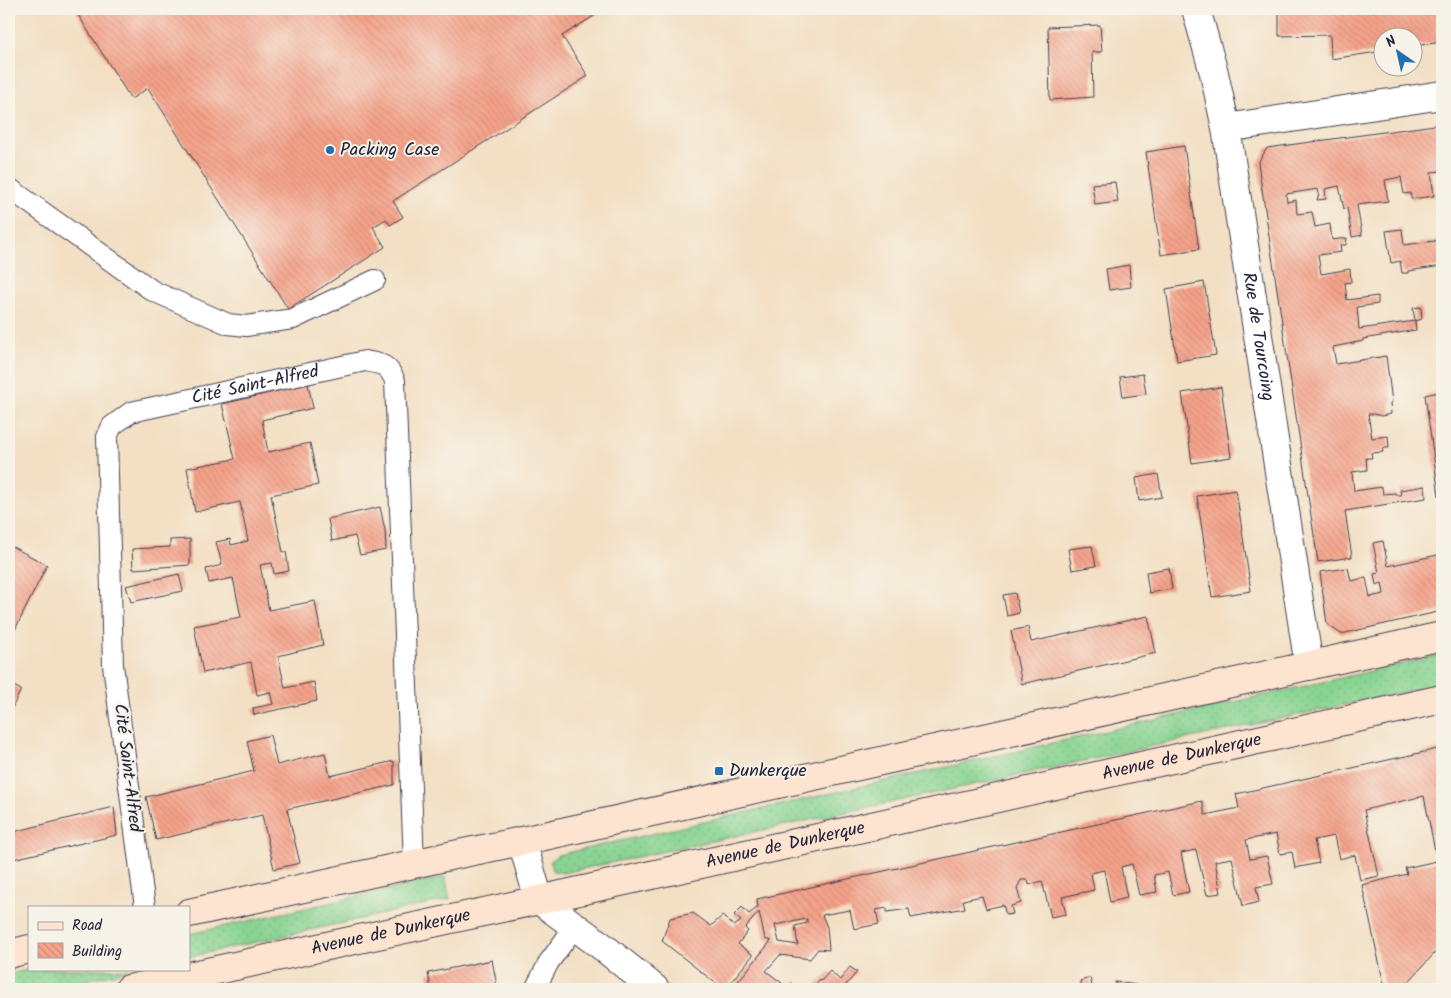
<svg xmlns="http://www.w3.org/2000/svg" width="1451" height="998" viewBox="0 0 1451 998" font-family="Kalam,sans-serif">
<defs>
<pattern id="grass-dots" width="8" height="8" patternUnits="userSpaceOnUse" patternTransform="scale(1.25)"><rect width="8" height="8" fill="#89d492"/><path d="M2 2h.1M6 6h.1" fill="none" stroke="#76b67f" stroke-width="1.8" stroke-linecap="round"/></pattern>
<pattern id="building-back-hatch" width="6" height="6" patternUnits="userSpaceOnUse" patternTransform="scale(1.25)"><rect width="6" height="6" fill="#f5a289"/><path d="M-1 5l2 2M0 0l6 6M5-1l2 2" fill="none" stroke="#d28b77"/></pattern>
</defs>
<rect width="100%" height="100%" fill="#f7f3e8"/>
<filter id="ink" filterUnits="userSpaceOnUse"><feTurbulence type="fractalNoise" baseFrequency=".02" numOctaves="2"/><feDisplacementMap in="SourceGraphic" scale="10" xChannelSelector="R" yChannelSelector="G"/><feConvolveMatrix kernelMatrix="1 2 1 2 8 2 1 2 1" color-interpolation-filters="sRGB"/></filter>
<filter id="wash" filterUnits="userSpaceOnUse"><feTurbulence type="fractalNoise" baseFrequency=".0096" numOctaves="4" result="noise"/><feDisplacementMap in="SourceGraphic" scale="20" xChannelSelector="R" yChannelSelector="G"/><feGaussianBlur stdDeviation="1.12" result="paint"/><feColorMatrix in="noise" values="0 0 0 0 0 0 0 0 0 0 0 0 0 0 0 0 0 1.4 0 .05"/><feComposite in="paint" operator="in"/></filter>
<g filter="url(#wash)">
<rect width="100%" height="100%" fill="#f3dfc3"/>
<!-- grass -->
<path fill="url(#grass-dots)" stroke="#567b66" d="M 1442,655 L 1442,684 L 563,873 L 553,871 L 550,861 L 558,855 Z
M 445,877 L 450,899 L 189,957 L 189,934 Z
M 30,969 L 135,969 L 46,989 L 9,989 L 9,974 Z
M 420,980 L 423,989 L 378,989 Z"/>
<g id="blocks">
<!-- building -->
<path fill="url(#building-back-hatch)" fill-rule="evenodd" d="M 76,9 L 605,9 L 562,36 L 588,76 L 393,201 L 403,217 L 390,225 L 386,219 L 373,227 L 385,247 L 288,309 L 148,88 L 131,99 L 75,10 Z
M 1279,9 L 1351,9 L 1351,11 L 1375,11 L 1375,9 L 1442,9 L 1442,42 L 1414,46 L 1414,38 L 1384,38 L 1384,51 L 1331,59 L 1330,35 L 1279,36 Z
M 1100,25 L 1102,52 L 1092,52 L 1093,97 L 1050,100 L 1048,27 Z
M 1442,124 L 1442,171 L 1431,172 L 1434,196 L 1411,199 L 1411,193 L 1404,194 L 1401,177 L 1385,180 L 1388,201 L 1357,205 L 1362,235 L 1352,237 L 1347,208 L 1344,209 L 1339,186 L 1325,189 L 1326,199 L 1317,200 L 1319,194 L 1318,189 L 1286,194 L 1287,202 L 1296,200 L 1297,214 L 1312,212 L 1315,227 L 1330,224 L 1332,240 L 1347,238 L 1346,245 L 1340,245 L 1341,252 L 1318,255 L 1321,274 L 1350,269 L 1351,282 L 1345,283 L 1347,300 L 1378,296 L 1378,304 L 1357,307 L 1359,329 L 1415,321 L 1416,330 L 1363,339 L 1363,341 L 1333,347 L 1336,364 L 1386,356 L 1392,402 L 1390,403 L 1391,414 L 1381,416 L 1374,414 L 1368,414 L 1372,438 L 1388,436 L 1389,448 L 1382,448 L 1383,452 L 1371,453 L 1372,458 L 1366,458 L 1367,470 L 1352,472 L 1354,491 L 1382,487 L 1383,494 L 1395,493 L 1396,495 L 1401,495 L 1400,490 L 1425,486 L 1426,498 L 1345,511 L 1352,557 L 1318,562 L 1258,163 L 1267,148 Z
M 1184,146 L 1199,249 L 1161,255 L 1146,152 Z
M 1115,182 L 1118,202 L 1095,205 L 1092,184 Z
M 1402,229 L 1404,245 L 1442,240 L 1442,266 L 1408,271 L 1408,273 L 1402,273 L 1400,261 L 1391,263 L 1386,231 Z
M 1129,265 L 1131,287 L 1109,290 L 1106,269 Z
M 1204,282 L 1216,355 L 1177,361 L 1166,289 Z
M 1421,307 L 1422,319 L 1415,321 L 1413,308 Z
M 1143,374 L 1146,394 L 1123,397 L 1120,377 Z
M 308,384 L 313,408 L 262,420 L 268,452 L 310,443 L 318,485 L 271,495 L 283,552 L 286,552 L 289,571 L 274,574 L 272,563 L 260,565 L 269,610 L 315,601 L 323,645 L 278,656 L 285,688 L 314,682 L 317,701 L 254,715 L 253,708 L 273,704 L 270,692 L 257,695 L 251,662 L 203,673 L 194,626 L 241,617 L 233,578 L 209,583 L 206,569 L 222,565 L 216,542 L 230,539 L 231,545 L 248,541 L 240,502 L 195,512 L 187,468 L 235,459 L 222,404 Z
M 1221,387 L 1231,457 L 1192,463 L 1182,393 Z
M 1439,392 L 1442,416 L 1442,495 L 1439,496 L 1425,395 Z
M 1158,474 L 1162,497 L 1139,501 L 1136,478 Z
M 1236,490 L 1251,591 L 1212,597 L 1197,496 Z
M 380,507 L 385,530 L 386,550 L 360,555 L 355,536 L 332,541 L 328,519 Z
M 190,539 L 190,565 L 133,569 L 132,549 L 170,547 L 170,540 Z
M 1383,541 L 1388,566 L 1442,554 L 1442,611 L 1341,634 L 1327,624 L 1320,572 L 1348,568 L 1351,581 L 1366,578 L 1370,597 L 1384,594 L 1382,583 L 1376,585 L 1374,574 L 1379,573 L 1373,543 Z
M 9,545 L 47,565 L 9,642 Z
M 1092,546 L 1096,566 L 1072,570 L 1068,549 Z
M 1169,568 L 1172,589 L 1149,593 L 1146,572 Z
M 179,574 L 183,591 L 131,602 L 126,586 Z
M 1015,593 L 1019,613 L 1007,616 L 1003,595 Z
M 1148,616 L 1156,653 L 1022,684 L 1011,631 L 1028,627 L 1031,642 Z
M 9,683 L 21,690 L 9,714 Z
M 270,735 L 277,765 L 325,753 L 330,776 L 394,761 L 394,785 L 287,809 L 300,863 L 274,869 L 262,815 L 156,840 L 146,797 L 254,771 L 247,741 Z
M 1442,748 L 1442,945 L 1402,989 L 1385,989 L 1362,885 L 1407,874 L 1405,868 L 1437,861 L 1424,796 L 1364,810 L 1379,876 L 1360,880 L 1355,855 L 1339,859 L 1334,836 L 1314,840 L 1319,863 L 1295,868 L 1292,852 L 1280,854 L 1276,834 L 1246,840 L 1250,859 L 1267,856 L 1273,884 L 1256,887 L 1259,902 L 1243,906 L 1232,858 L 1215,861 L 1221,893 L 1207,895 L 1196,850 L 1181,853 L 1189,892 L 1173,895 L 1168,872 L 1154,875 L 1157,892 L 1139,895 L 1132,864 L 1121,867 L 1127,898 L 1110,902 L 1104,870 L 1091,873 L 1094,890 L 1062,897 L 1066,914 L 1051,917 L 1042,881 L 1029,885 L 1028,880 L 1021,880 L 1017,888 L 1021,903 L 1011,906 L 1013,914 L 1006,915 L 1003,905 L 986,909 L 982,896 L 963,900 L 965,908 L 911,918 L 909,909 L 887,912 L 887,908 L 876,910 L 879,924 L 854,929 L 850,910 L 822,915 L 827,927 L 829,950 L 818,949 L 810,959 L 780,955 L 766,971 L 782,983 L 777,989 L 732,989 L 771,941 L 765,939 L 759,912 L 745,928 L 748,931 L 738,944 L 753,955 L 725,989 L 723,989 L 662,941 L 670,918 L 693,913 L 711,926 L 722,916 L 734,926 L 741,921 L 734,915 L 742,907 L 749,914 L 758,907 L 757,899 L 1202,801 L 1205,815 L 1239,808 L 1236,794 ZM 807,919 L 807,923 L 795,926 L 798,945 L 779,942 L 775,925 Z
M 114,807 L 117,835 L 9,860 L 9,833 Z
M 492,960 L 497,986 L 483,989 L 431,989 L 428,973 Z
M 850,967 L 857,972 L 846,985 L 852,989 L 812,989 L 820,980 L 821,981 L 830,971 L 840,980 Z
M 1090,978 L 1093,989 L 1082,989 L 1080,981 Z
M 1115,982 L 1137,985 L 1137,989 L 1117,989 Z
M 791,983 L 800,989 L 786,989 Z"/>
</g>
</g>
<g filter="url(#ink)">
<use href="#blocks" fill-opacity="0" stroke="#413e4f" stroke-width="1"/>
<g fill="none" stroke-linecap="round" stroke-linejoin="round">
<defs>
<g id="service">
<path d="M 9,188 L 153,291 L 228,324 L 246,326 L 293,319 L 375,280"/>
<path id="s1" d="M 145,907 L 113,665 L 107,437 L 112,426 L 131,412 L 365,361 C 382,364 388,364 395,381 L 414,864"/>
<path d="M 535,989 L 549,962 L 575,926"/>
</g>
<g id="minor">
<path id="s2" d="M 1196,9 L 1214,73 L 1226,128 L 1309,666"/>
<path d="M 1226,128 L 1442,95"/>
<path d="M 522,841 L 539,900 L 603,947 L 655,989"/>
</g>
<g id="secondary">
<path d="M 189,913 L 454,855 L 522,841 L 1442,636"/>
<path d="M 9,954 L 29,949"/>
<path id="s3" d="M 129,989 L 539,900 L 1442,699"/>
</g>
</defs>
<!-- service casing -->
<use href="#service" stroke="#413e4f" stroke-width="22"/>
<!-- minor casing -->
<use href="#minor" stroke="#413e4f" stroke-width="30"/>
<!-- secondary casing -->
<use href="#secondary" stroke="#413e4f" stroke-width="30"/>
<!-- service -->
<use href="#service" stroke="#fff" stroke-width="20"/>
<!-- minor -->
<use href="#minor" stroke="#fff" stroke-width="28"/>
<!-- secondary -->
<use href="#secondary" stroke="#fde4d0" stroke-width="28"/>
</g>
</g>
<!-- markers -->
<g fill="#1f6fb2" stroke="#f7f3e8" stroke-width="2">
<circle cx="330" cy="150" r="5"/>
<rect x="714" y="766" width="10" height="10" rx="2.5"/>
</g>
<g text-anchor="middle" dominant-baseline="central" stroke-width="4" stroke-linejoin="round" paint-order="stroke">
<!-- poi labels -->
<g font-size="18" fill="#22223b" stroke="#f7f3e8" text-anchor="start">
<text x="340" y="150">Packing Case</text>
<text x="729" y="771">Dunkerque</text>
</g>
<!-- street labels -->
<g font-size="18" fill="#22223b" stroke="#f7f3e8">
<text stroke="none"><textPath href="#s2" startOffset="334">Rue de Tourcoing</textPath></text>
<text stroke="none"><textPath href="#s1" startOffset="635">Cité Saint-Alfred</textPath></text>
<text stroke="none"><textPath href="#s3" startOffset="1078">Avenue de Dunkerque</textPath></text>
<text transform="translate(127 768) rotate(83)">Cité Saint-Alfred</text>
<text stroke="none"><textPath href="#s3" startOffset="672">Avenue de Dunkerque</textPath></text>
<text stroke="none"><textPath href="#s3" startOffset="268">Avenue de Dunkerque</textPath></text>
</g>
</g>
<!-- margin -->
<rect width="1451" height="998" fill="none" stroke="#f7f3e8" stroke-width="30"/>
<!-- legend -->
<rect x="28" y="906" width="162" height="65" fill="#f7f3e8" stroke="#a29fa3"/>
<rect x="38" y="922" width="25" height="8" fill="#fde4d0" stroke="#a29fa3"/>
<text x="72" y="930" font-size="15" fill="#22223b">Road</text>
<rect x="38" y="943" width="25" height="15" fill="url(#building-back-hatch)" stroke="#a29fa3"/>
<text x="72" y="956" font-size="15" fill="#22223b">Building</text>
<!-- north arrow -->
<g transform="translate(1398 52) rotate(326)"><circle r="24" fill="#f7f3e8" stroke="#a29fa3"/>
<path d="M0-4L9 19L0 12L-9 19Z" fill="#1f6fb2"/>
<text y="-8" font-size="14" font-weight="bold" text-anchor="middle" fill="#22223b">N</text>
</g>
</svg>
